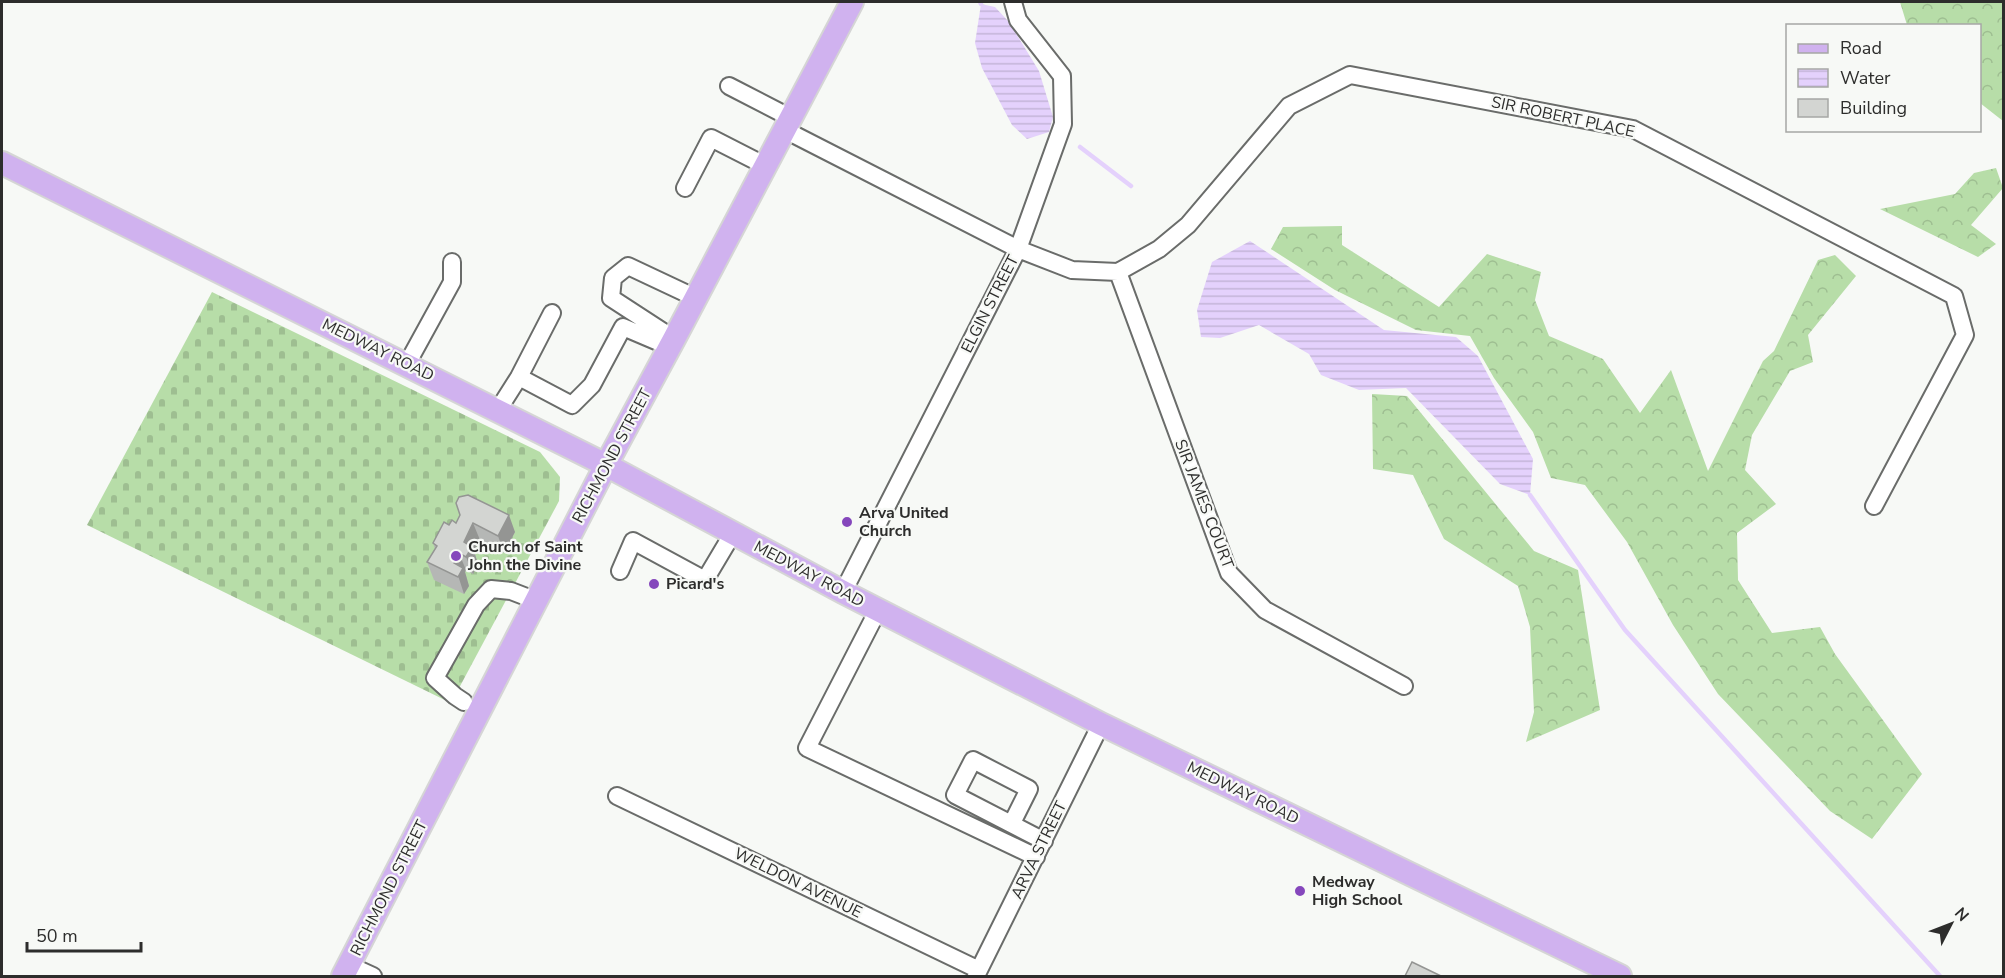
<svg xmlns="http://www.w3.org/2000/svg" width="2005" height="978" viewBox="0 0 2005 978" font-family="'Nunito Sans',sans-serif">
<defs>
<pattern id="forest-crowns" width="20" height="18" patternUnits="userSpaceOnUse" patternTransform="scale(1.5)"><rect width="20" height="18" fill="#b7dda8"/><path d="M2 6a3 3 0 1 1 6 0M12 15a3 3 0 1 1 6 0" fill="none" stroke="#9ebe91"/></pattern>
<pattern id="cemetery-stones" width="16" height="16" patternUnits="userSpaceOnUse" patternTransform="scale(1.5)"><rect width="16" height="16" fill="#b7dda8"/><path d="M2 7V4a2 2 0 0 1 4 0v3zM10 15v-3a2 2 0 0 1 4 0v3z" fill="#9ebe91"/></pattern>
<pattern id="water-rules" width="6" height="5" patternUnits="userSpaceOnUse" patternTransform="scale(1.5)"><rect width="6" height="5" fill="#e4d1fc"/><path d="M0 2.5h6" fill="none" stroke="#c4b4d8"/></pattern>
</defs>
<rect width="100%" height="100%" fill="#f7f9f6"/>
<!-- forest -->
<path fill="url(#forest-crowns)" d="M 1900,2 L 2002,2 L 2003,3 L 2003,121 L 1980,103 L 1980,26 L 1907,25 Z
M 1996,168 L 2003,188 L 1971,225 L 1996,244 L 1978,257 L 1880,209 L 1955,194 L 1974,173 Z
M 1342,226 L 1342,245 L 1439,307 L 1487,254 L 1541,272 L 1535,300 L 1549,336 L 1603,359 L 1640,413 L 1671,370 L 1708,471 L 1763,361 L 1774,351 L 1818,260 L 1835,255 L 1856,276 L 1808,335 L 1813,362 L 1790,371 L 1752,435 L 1745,470 L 1776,504 L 1737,533 L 1738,580 L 1772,633 L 1820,627 L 1835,654 L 1922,774 L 1872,839 L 1830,811 L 1718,694 L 1673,625 L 1627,542 L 1585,485 L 1551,478 L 1533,432 L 1494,378 L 1470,336 L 1416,330 L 1335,290 L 1271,249 L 1283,227 Z
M 1372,394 L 1407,396 L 1534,551 L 1578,570 L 1600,710 L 1526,742 L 1534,712 L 1530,627 L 1518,586 L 1444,539 L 1413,475 L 1373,469 Z"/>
<!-- cemetery -->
<path fill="url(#cemetery-stones)" d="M 212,292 L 540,452 L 560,477 L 559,501 L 451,703 L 87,525 Z"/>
<!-- water -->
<path fill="url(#water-rules)" d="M 981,4 L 995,7 L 1009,22 L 1039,71 L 1053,117 L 1049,132 L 1027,139 L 1012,125 L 982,68 L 975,43 Z
M 1250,241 L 1384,330 L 1456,337 L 1478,356 L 1533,459 L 1530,495 L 1500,484 L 1406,388 L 1359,390 L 1321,375 L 1309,354 L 1259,325 L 1220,338 L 1201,337 L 1197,310 L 1212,262 Z"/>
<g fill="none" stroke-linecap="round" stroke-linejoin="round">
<!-- stream -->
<path stroke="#e4d1fc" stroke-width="4.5" d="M 980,2 L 981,4
M 1080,147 L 1131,186
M 1530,495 L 1625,630 L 1940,976"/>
<defs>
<path id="minor" d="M 729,86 L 791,118
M 785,130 L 1018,249 L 1072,270 L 1118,272 L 1159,249 L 1188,225 L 1289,106 L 1350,75 L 1633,129 L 1954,296 L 1965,335 L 1874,506
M 685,188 L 711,138 L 766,166
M 1118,272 L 1229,573 L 1265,610 L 1404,686
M 674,339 L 611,298 L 613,278 L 628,266 L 696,298
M 407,364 L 452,282 L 452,262
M 519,377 L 572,405 L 592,385 L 623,327 L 670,347
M 498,410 L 519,377 L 552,313
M 620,571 L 633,541 L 705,580 L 733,533
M 843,592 L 1018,249 L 1063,124 L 1062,76 L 1018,20 L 1013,2
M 878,610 L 807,748 L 1036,857
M 464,702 L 455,696 L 435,678 L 476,605 L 491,589 L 511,591 L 537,601
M 617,796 L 979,970
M 1012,823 L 1029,789 L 973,760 L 955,795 L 1044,841
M 349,965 L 373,976
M 976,976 L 1101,724"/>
<path id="major" d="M 2,163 L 606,465 L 843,592 L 1101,724 L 1620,976
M 343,976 L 606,465 L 674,339 L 852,2"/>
</defs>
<!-- minor casing -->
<use href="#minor" stroke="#6a6c6a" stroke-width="20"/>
<!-- major casing -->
<use href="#major" stroke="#d5d5d5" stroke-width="26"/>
<!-- minor -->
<use href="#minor" stroke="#fff" stroke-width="16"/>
<!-- major -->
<use href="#major" stroke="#d0b2ef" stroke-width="22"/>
</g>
<!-- wall -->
<path fill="#b5b7b5" d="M 460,515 L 515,532 L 504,553 L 480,540 L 474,551 L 478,564 L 473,574 L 466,570 L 465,572 L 469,586 L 464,594 L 434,580 L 427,562 L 435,549 L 433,543 L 449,525 L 456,523 Z"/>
<!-- shaded-wall -->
<path fill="#949593" d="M 509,515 L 515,532 L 504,553 L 498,536 Z
M 473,523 L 480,540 L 474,551 L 478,564 L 473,574 L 466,557 L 464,542 Z
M 459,553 L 466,570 L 465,572 L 469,586 L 464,594 L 454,563 Z"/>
<!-- building -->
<path fill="#d3d5d2" stroke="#949593" stroke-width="1.5" d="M 468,495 L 509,515 L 498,536 L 473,523 L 464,542 L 472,547 L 466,557 L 459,553 L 454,563 L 463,568 L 458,577 L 427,562 L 437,546 L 433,543 L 444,522 L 449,525 L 452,520 L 456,523 L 460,515 L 456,503 L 459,497 Z
M 1412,962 L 1441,976 L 1405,976 Z"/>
<!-- markers -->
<g fill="#8547bc" stroke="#f7f9f6" stroke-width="2">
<circle cx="847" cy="522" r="6"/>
<circle cx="456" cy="556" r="6"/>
<circle cx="654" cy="584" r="6"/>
<circle cx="1300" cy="891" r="6"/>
</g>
<g text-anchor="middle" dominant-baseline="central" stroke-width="4.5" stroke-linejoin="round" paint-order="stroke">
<!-- street labels -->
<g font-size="16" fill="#2d2d2c" stroke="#f7f9f6">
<text transform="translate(1563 117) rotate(12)">SIR ROBERT PLACE</text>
<text transform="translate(990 304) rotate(-63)">ELGIN STREET</text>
<text transform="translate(378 350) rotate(26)">MEDWAY ROAD</text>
<text transform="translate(612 456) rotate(-62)">RICHMOND STREET</text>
<text transform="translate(1204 504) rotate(69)">SIR JAMES COURT</text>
<text transform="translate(809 574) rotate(28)">MEDWAY ROAD</text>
<text transform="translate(1243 793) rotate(26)">MEDWAY ROAD</text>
<text transform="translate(1039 850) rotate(-64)">ARVA STREET</text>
<text transform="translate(798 883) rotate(26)">WELDON AVENUE</text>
<text transform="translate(389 888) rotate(-63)">RICHMOND STREET</text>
</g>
<!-- poi labels -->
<g font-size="16" font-weight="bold" fill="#2d2d2c" stroke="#f7f9f6" text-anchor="start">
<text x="859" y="513">Arva United<tspan x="859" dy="18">Church</tspan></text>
<text x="468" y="547">Church of Saint<tspan x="468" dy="18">John the Divine</tspan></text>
<text x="666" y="584">Picard's</text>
<text x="1312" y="882">Medway<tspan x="1312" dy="18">High School</tspan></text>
</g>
</g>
<!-- border -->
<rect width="2005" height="978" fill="none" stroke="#2d2d2c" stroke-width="6"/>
<!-- legend -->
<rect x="1786" y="24" width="195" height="108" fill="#f7f9f6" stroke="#a6a7a5" stroke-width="1.5"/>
<rect x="1798" y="44" width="30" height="9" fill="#d0b2ef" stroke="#a6a7a5" stroke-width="1.5"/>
<text x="1840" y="54" font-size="18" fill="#2d2d2c">Road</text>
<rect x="1798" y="69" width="30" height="18" fill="url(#water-rules)" stroke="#a6a7a5" stroke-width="1.5"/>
<text x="1840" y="84" font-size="18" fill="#2d2d2c">Water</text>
<rect x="1798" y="99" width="30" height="18" fill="#d3d5d2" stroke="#a6a7a5" stroke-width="1.5"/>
<text x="1840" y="114" font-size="18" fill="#2d2d2c">Building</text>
<!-- north arrow -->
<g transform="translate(1951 924) rotate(48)" stroke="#f7f9f6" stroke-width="4.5" paint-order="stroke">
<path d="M0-4.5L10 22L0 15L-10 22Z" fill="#2d2d2c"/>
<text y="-9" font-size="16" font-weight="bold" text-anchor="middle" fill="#2d2d2c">N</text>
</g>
<!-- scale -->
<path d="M27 942v9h114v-9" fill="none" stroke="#2d2d2c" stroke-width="3"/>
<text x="36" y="942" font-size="18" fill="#2d2d2c" stroke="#f7f9f6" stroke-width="4.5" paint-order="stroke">50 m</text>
</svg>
